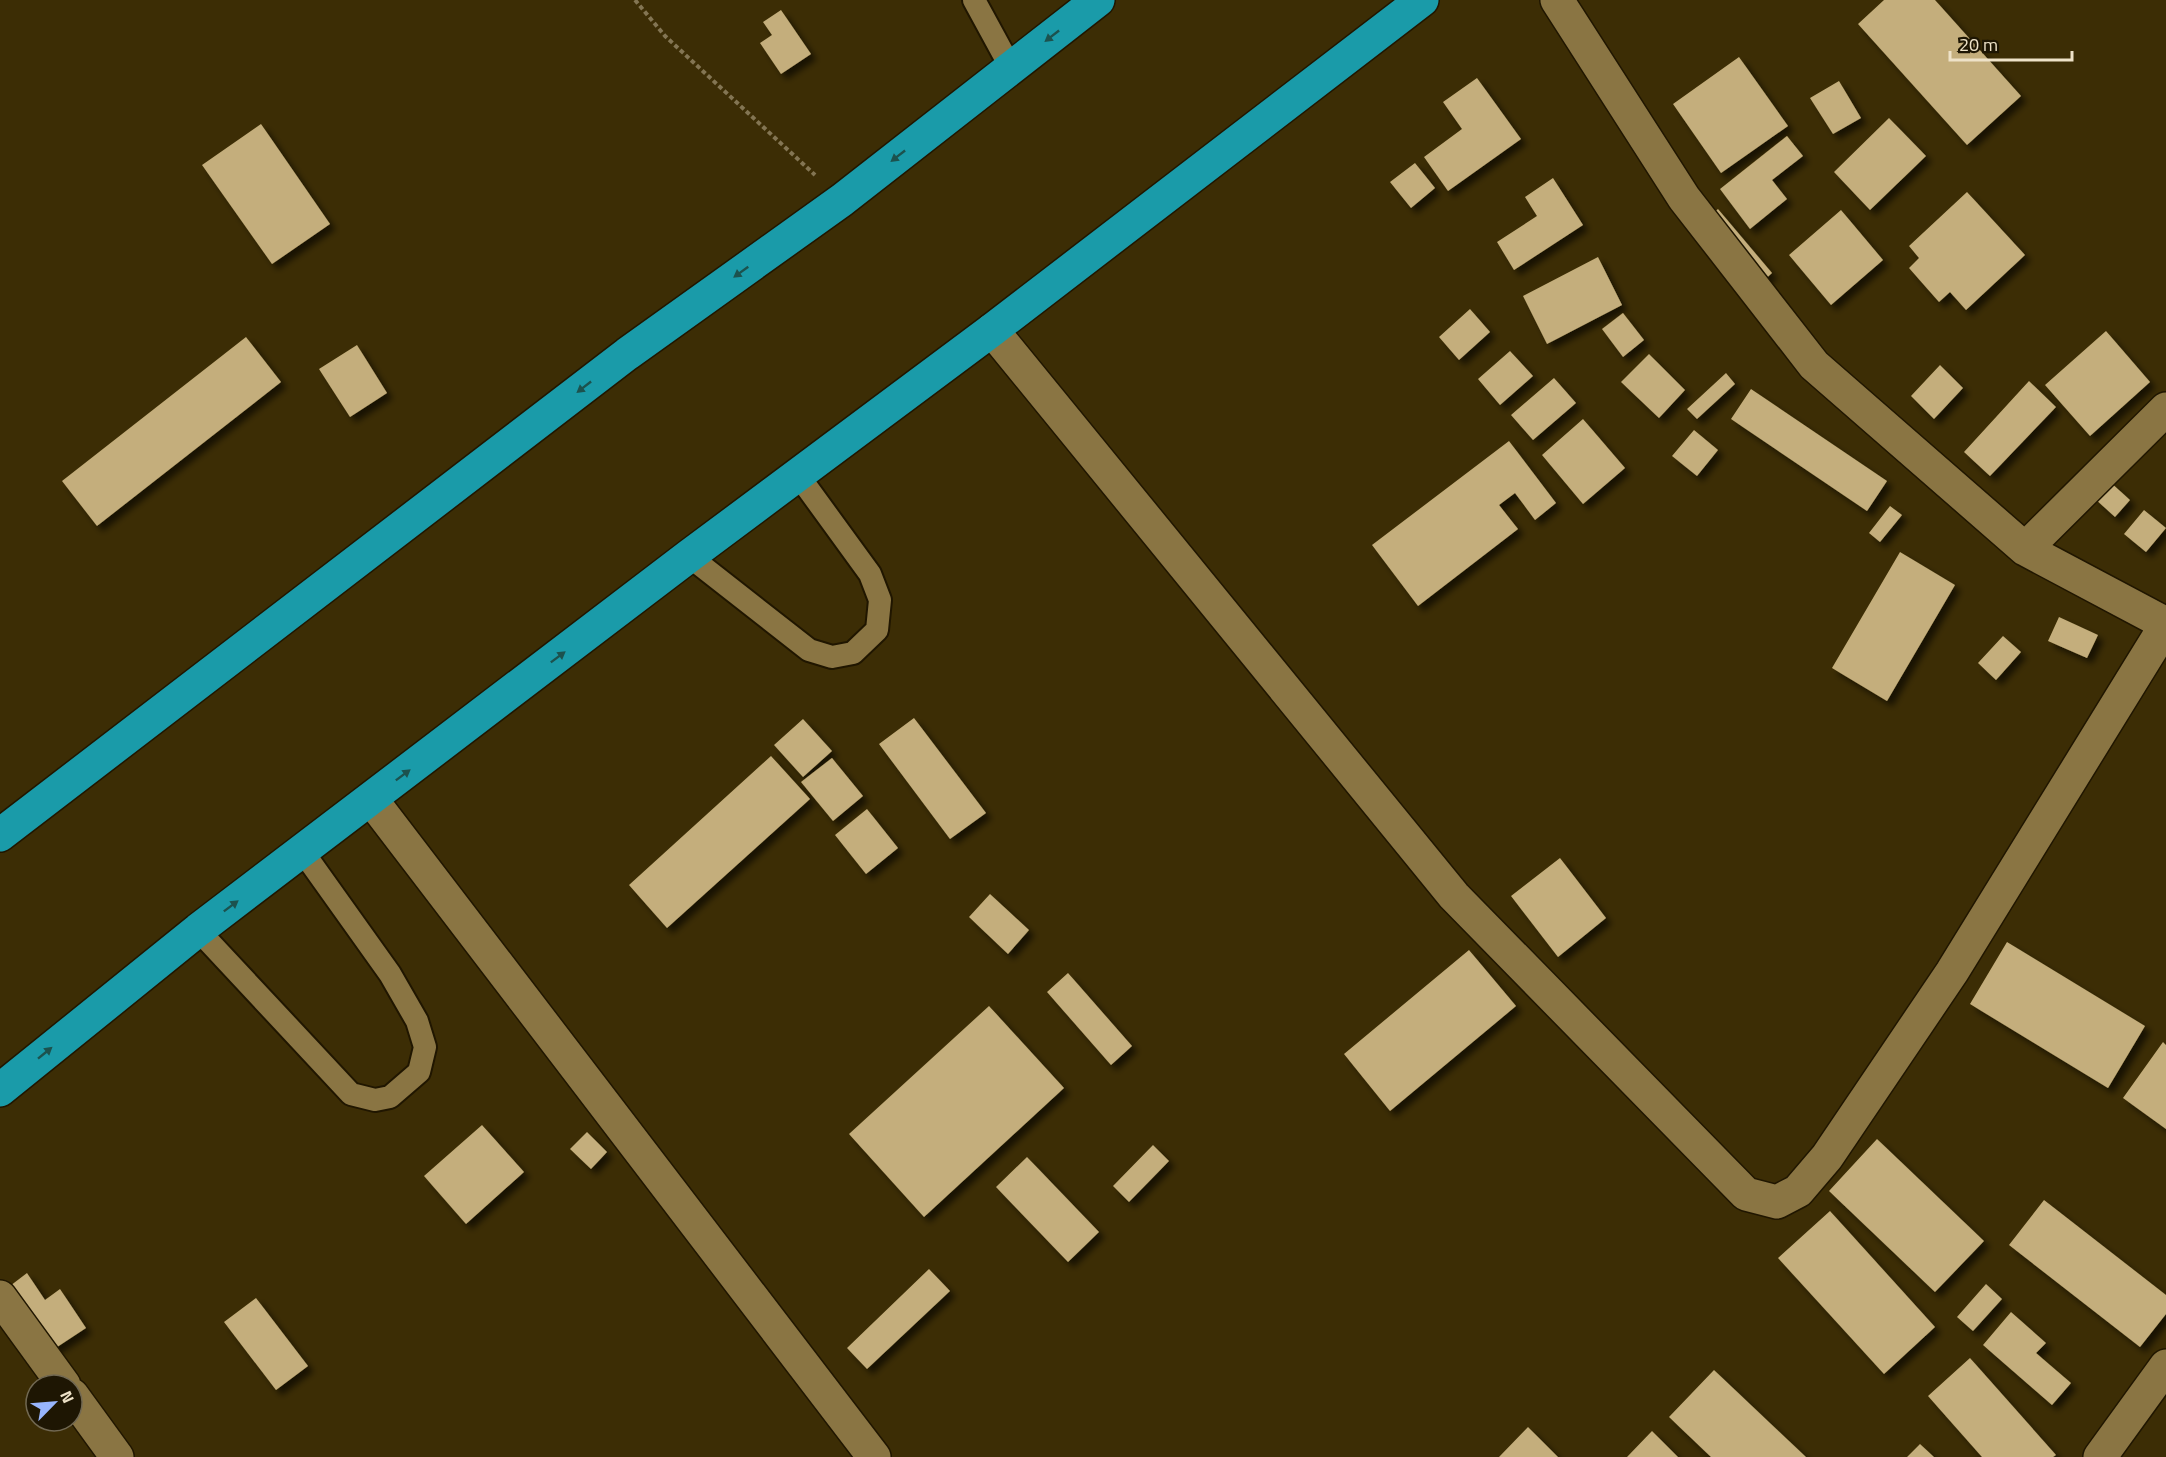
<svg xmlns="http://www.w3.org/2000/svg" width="2166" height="1457" viewBox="0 0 2166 1457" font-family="'Titillium Web',sans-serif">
<defs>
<filter id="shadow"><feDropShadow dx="5.5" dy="5.5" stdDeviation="3" flood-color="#0009"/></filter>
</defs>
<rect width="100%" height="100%" fill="#3c2d05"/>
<!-- building -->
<path fill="#c4ae7b" filter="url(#shadow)" d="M 1884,0 L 1935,0 L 2021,96 L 1967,145 L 1858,24 Z
M 781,10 L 811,54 L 781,74 L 760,43 L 772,35 L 763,22 Z
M 1739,57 L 1788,126 L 1721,173 L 1673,104 Z
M 1477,78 L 1521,139 L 1448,191 L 1424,157 L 1462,129 L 1443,102 Z
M 1839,81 L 1861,118 L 1833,134 L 1810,98 Z
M 1889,118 L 1926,156 L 1870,210 L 1834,172 Z
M 261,124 L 330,224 L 272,264 L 202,165 Z
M 1787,136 L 1803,156 L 1772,180 L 1787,199 L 1750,229 L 1720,189 Z
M 1415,163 L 1435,188 L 1411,208 L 1390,182 Z
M 1553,178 L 1583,225 L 1514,270 L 1497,242 L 1537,216 L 1525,197 Z
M 1967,192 L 2025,255 L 1966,310 L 1950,292 L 1939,302 L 1909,268 L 1919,258 L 1909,246 Z
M 1718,209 L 1772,273 L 1760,284 L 1706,219 Z
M 1841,210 L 1883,260 L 1831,305 L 1789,255 Z
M 1598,257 L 1622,305 L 1547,344 L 1523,296 Z
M 1470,309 L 1490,332 L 1459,360 L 1439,337 Z
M 1623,313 L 1644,340 L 1623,357 L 1602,329 Z
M 2106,331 L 2150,382 L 2090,436 L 2045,385 Z
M 246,337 L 281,382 L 97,526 L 62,481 Z
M 357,345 L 387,393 L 350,417 L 319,369 Z
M 1510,351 L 1533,376 L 1500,405 L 1478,379 Z
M 1649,354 L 1685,390 L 1659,418 L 1621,382 Z
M 1940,365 L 1963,388 L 1934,419 L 1911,396 Z
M 1726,373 L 1735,384 L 1697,419 L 1687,409 Z
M 1554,378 L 1576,403 L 1533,440 L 1511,415 Z
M 2029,381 L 2056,407 L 1990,476 L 1964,452 Z
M 1751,389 L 1887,481 L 1867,511 L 1731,419 Z
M 1583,419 L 1625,468 L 1583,504 L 1542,455 Z
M 1694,430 L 1718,450 L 1697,476 L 1672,456 Z
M 1509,441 L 1556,503 L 1535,520 L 1515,493 L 1499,505 L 1518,529 L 1418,606 L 1372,545 Z
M 2109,481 L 2130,500 L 2115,517 L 2094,498 Z
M 1890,506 L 1902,515 L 1880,542 L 1869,533 Z
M 2144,510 L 2166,528 L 2146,552 L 2124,534 Z
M 1900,552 L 1955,585 L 1887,701 L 1832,668 Z
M 2059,617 L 2098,635 L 2087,658 L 2048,641 Z
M 2003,636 L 2021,652 L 1996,680 L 1978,663 Z
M 914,718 L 986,813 L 950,839 L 879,744 Z
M 803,719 L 832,751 L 803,777 L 774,745 Z
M 771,756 L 810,799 L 667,928 L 629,885 Z
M 832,758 L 863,796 L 833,821 L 801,782 Z
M 867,809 L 898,848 L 866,874 L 835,835 Z
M 1560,858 L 1606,918 L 1558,957 L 1511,896 Z
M 990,894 L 1029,930 L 1008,954 L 969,917 Z
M 2007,942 L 2145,1026 L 2108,1088 L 1970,1004 Z
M 1469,950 L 1516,1006 L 1390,1111 L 1344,1054 Z
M 1068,973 L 1132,1046 L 1111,1065 L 1047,992 Z
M 989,1006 L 1064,1088 L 924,1217 L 849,1134 Z
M 2163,1042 L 2166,1045 L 2166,1129 L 2123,1098 Z
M 482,1125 L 524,1172 L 466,1224 L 424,1176 Z
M 587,1132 L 607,1152 L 591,1169 L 570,1149 Z
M 1877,1139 L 1984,1241 L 1935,1292 L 1829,1191 Z
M 1153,1145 L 1169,1161 L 1129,1202 L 1113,1186 Z
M 1027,1157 L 1099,1232 L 1068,1262 L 996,1187 Z
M 2044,1200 L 2166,1295 L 2166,1314 L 2140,1347 L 2009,1245 Z
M 1830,1211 L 1935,1327 L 1884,1374 L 1778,1258 Z
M 929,1269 L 950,1291 L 867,1369 L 847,1348 Z
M 27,1273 L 45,1300 L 60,1289 L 86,1328 L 48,1353 L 6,1289 Z
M 1986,1284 L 2002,1299 L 1973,1331 L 1957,1317 Z
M 256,1298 L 308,1366 L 276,1390 L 224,1322 Z
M 2011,1312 L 2046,1343 L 2036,1353 L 2071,1383 L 2052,1405 L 1983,1345 Z
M 1970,1358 L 2056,1455 L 2053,1457 L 1982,1457 L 1928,1396 Z
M 1714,1370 L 1806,1457 L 1711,1457 L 1669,1417 Z
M 1528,1427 L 1558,1457 L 1499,1457 Z
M 1652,1431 L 1678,1457 L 1627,1457 Z
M 1920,1444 L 1934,1457 L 1907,1457 Z"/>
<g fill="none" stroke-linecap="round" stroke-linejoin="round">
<defs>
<path id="lane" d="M 974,0 L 1011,68
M 689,556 L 809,650 L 832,657 L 853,653 L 877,630 L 880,600 L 870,574 L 798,475
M 198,930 L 351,1094 L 375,1100 L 390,1097 L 419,1072 L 425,1047 L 417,1021 L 390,974 L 303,852"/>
<path id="street" d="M 1557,0 L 1684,198 L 1814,365 L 2025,549 L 2166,624
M 992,330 L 1454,896 L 1746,1194 L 1777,1202 L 1798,1191 L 1827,1157 L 1952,972 L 2166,625
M 2025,549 L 2166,409
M 371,799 L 874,1457
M 0,1297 L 64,1385
M 72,1395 L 117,1457
M 2100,1457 L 2166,1366"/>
<path id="highway" d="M 0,835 L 627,354 L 842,200 L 1098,0
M 0,1090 L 198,930 L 689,556 L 992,330 L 1422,0"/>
</defs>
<!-- lane casing -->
<use href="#lane" stroke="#201600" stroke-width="26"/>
<!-- street casing -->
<use href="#street" stroke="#201600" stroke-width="36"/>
<!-- highway casing -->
<use href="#highway" stroke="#201600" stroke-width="36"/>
<!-- path -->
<path stroke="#837553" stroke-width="4" stroke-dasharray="4.5 3" stroke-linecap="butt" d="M 635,0 L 665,36 L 815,175"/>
<!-- lane -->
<use href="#lane" stroke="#8a7543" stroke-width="22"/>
<!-- street -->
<use href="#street" stroke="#8a7543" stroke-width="33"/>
<!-- highway -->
<use href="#highway" stroke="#1a9ba9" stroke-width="33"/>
</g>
<!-- one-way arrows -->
<defs><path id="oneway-solid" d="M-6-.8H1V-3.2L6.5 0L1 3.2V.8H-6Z" transform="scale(1.5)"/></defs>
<g fill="#1c524e">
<use href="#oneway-solid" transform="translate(1052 36) rotate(142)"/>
<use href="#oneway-solid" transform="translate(898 156) rotate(142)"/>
<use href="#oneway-solid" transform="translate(741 272) rotate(144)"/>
<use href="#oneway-solid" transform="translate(584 387) rotate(142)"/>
<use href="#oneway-solid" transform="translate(558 657) rotate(-37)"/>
<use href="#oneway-solid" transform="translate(403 775) rotate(-37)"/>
<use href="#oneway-solid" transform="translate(231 906) rotate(-37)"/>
<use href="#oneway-solid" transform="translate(45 1053) rotate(-39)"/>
</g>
<!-- north arrow -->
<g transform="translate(54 1403) rotate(65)"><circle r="28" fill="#1e1603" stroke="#716852" stroke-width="1.5"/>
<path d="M0-4.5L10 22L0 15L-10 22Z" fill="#98b5fd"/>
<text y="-9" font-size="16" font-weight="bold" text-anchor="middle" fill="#eee2c8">N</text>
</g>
<!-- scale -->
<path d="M1950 51v9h122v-9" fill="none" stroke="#eee2c8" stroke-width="3"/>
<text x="1959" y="51" font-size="18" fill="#eee2c8" stroke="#1e1603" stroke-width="4.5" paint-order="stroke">20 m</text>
</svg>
